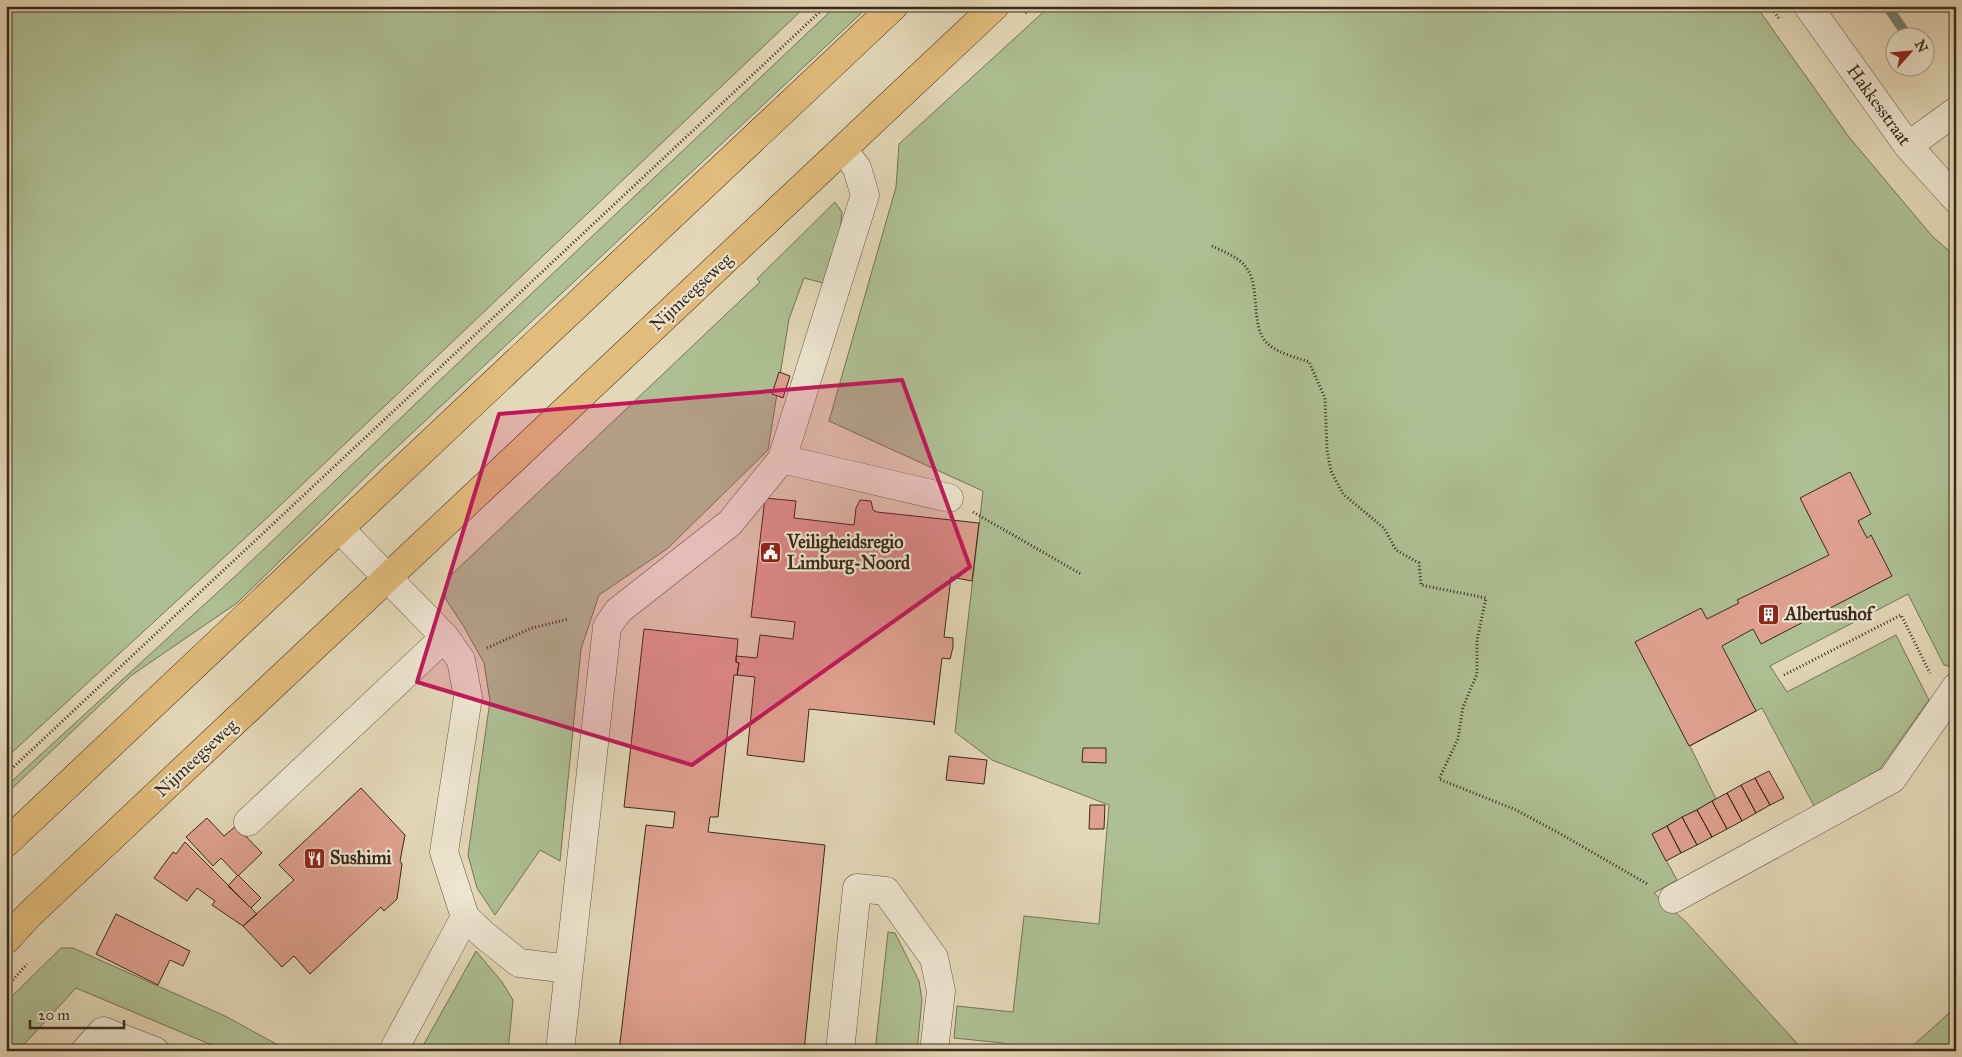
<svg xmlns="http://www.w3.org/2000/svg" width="1962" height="1057" viewBox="0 0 1962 1057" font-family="'IM FELL Great Primer',serif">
<rect width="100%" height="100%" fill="#e3d8b7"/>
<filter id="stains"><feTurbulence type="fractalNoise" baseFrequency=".004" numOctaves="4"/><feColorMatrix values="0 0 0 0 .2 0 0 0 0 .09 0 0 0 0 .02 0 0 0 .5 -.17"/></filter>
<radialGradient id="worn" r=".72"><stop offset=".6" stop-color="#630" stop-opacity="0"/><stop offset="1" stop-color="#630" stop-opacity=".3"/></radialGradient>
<!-- green -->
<path fill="#aec093" stroke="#737556" d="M 6,6 L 806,6 L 269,516 L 6,758 Z
M 836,6 L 869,6 L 378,465 L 237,603 L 132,675 L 6,794 L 6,787 L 13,780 L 243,569 L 457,364 Z
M 1050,6 L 1756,6 L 1849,137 L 1932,236 L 1956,257 L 1956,664 L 1953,667 L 1944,665 L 1908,594 L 1770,666 L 1787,692 L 1896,635 L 1929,700 L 1879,770 L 1814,806 L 1762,708 L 1690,746 L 1716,799 L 1652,834 L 1677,880 L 1654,893 L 1686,922 L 1804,1051 L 1007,1051 L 1003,1043 L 954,1038 L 957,1006 L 1013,1012 L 1024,916 L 1099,924 L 1109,805 L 992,760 L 955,732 L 983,491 L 829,421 L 896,187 L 899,144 Z
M 835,202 L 842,212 L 840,232 L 823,283 L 804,278 L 789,319 L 768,450 L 667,549 L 599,595 L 581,649 L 560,861 L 540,850 L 495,915 L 477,888 L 468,855 L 490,701 L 484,663 L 464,627 L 445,598 L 448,578 L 760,282 L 757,279 Z
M 888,932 L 895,933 L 919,981 L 922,1000 L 917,1051 L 875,1051 Z
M 61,948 L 73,948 L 225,1016 L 289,1051 L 226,1051 L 76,988 L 18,1051 L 6,1051 L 6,1002 Z
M 476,951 L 502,982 L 513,1000 L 508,1051 L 420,1051 Z
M 1956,1007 L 1956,1051 L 1907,1051 Z"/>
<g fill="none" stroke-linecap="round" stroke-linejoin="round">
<!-- stream -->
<path stroke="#708070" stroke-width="10" d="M 1887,6 L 1909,38"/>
</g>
<!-- building -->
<path fill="#dfa18f" stroke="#382a1a" d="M 779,372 L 790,376 L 783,398 L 772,394 Z
M 1850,472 L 1871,514 L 1858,521 L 1867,538 L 1871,535 L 1892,576 L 1761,644 L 1753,629 L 1722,646 L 1756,711 L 1689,746 L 1635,642 L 1701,608 L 1707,619 L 1739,603 L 1737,600 L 1829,555 L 1800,498 Z
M 765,498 L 796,501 L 794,518 L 854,525 L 856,508 L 860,500 L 871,501 L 873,510 L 877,512 L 979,523 L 972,581 L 951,577 L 944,637 L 953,638 L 953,647 L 950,659 L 942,658 L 934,725 L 934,722 L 809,709 L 804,762 L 747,755 L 755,677 L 737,675 L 739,663 L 736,662 L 736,656 L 757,658 L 760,635 L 793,639 L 795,622 L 751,617 Z
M 644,629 L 738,639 L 736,662 L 739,663 L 737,675 L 734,675 L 718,817 L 710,817 L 708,832 L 825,845 L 804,1051 L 619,1051 L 646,825 L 673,828 L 675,812 L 624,807 Z
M 1083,748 L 1106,748 L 1106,763 L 1082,762 Z
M 949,756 L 987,760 L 984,784 L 946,780 Z
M 1769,771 L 1784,798 L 1770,805 L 1755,778 Z
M 1755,778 L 1770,805 L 1756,813 L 1741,785 Z
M 1741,785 L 1756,813 L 1742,821 L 1727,793 Z
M 361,788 L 405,835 L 400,861 L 402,864 L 397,899 L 384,911 L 381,907 L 310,974 L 294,956 L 282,967 L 243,926 L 294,880 L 279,865 Z
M 1727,793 L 1742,821 L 1727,829 L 1712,801 Z
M 1712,801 L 1727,829 L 1712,837 L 1697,810 Z
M 1090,805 L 1105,805 L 1104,829 L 1089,829 Z
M 1697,810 L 1712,837 L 1697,845 L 1682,817 Z
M 1682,817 L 1697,845 L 1681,853 L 1667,826 Z
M 207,818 L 224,836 L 236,826 L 262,853 L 238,876 L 221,858 L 213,866 L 186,837 Z
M 1667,826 L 1681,853 L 1666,861 L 1652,834 Z
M 185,842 L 257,914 L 243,926 L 212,905 L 215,901 L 197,888 L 187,901 L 154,878 L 173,852 L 176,854 Z
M 238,875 L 261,898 L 251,908 L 228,886 Z
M 116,914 L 190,951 L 183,966 L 170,960 L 158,985 L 96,954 Z"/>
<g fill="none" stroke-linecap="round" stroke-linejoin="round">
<defs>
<path id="minor" d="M 1808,6 L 1908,146 L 1956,199
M 1908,146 L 1956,111
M 782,459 L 949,498
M 340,529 L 445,637 L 461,660 L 468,697 L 444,852 L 465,917 L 484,935 L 519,963 L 569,969 L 607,627 L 618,611 L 730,523 L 782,459 L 865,195 L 857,168 L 843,150
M 248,822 L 445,637
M 1673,899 L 1892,779 L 1956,687
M 85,1051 L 103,1031 L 155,1051
M 393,1051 L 465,917
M 560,1051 L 569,969
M 840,1051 L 857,888 L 886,891 L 934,958 L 941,991 L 934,1051"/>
<path id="major" d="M 6,843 L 894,6
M 6,940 L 30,914 L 995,6"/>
</defs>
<!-- minor casing -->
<use href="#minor" stroke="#635641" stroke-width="29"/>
<!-- major casing -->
<use href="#major" stroke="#382a1a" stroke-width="29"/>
<!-- path -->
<path stroke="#382a1a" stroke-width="3" stroke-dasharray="1 2.5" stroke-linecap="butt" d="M 1770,6 L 1780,20
M 1025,13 L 1033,6
M 1212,246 C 1222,251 1238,257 1245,266 C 1262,286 1249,325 1267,343 C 1277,353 1295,357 1309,362 L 1325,398 L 1327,450 L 1331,471 L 1343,494 L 1384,528 L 1396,550 L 1419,563 L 1421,585 L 1486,598 L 1477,640 L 1477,674 L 1463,707 L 1458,739 L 1439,779 L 1516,810 L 1559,833 L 1649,885
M 973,512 L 1081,574
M 487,648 L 532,628 L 569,619
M 1784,675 L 1901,615 L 1930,673
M 6,774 L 826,6
M 6,988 L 27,964"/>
<!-- minor -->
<use href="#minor" stroke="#ede6d0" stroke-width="28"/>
<!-- major -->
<use href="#major" stroke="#e2bc7c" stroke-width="28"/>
</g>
<!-- marked area -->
<path fill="#c2185b" fill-opacity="0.2" stroke="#c2185b" stroke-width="4" stroke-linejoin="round" d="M 902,380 L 970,567 L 692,765 L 417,682 L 499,414 Z"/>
<!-- icons -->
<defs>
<symbol id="civic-square" viewBox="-11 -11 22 22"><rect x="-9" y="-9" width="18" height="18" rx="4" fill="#8f2418" stroke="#ede6d0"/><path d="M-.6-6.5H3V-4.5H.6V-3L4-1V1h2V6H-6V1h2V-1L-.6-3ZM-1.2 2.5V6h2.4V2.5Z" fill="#fff"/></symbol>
<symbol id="building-square" viewBox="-11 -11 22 22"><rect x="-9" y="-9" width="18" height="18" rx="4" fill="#8f2418" stroke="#ede6d0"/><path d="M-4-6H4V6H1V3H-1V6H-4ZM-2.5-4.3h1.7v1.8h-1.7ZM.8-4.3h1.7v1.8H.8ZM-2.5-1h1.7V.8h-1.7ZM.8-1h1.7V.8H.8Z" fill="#fff"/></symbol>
<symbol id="restaurant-square" viewBox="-11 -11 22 22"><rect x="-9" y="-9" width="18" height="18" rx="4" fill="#8f2418" stroke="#ede6d0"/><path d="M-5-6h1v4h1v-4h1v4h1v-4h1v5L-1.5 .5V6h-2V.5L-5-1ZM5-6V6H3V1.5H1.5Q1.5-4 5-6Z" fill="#fff"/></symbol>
</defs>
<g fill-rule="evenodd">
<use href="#civic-square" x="758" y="540" width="25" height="25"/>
<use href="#building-square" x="1756" y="602" width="25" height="25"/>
<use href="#restaurant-square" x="302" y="846" width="25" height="25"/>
</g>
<g text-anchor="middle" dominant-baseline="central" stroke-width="4.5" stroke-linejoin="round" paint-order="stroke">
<!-- street labels -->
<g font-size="18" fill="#382a1a" stroke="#ede6d0">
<text transform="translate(1879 105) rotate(54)">Hakkesstraat</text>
<text transform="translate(691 292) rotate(-43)">Nijmeegseweg</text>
<text transform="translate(196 758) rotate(-43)">Nijmeegseweg</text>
</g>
<!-- poi labels -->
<g font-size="18" font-weight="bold" fill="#382a1a" stroke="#ede6d0" text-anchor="start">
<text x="787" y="542">Veiligheidsregio<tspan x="787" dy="21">Limburg-Noord</tspan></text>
<text x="1785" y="614">Albertushof</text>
<text x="330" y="858">Sushimi</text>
</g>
</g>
<!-- margin -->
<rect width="1962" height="1057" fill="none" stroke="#e3d8b7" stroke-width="25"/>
<rect x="8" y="8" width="1947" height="1042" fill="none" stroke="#382a1a" stroke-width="2.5"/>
<rect x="12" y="12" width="1937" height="1032" fill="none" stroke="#382a1a"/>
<!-- north arrow -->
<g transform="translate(1910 52) rotate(63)"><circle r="24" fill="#ede6d0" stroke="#a59b87"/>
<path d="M0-4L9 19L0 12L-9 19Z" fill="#8f2418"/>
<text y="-8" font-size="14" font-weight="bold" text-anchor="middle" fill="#382a1a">N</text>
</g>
<!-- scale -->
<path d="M30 1020v8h94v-8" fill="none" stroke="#382a1a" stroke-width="2.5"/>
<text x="38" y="1020" font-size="15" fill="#382a1a" stroke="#ede6d0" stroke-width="4" paint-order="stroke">20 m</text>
<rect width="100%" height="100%" filter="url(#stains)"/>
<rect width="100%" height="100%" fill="url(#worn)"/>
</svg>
